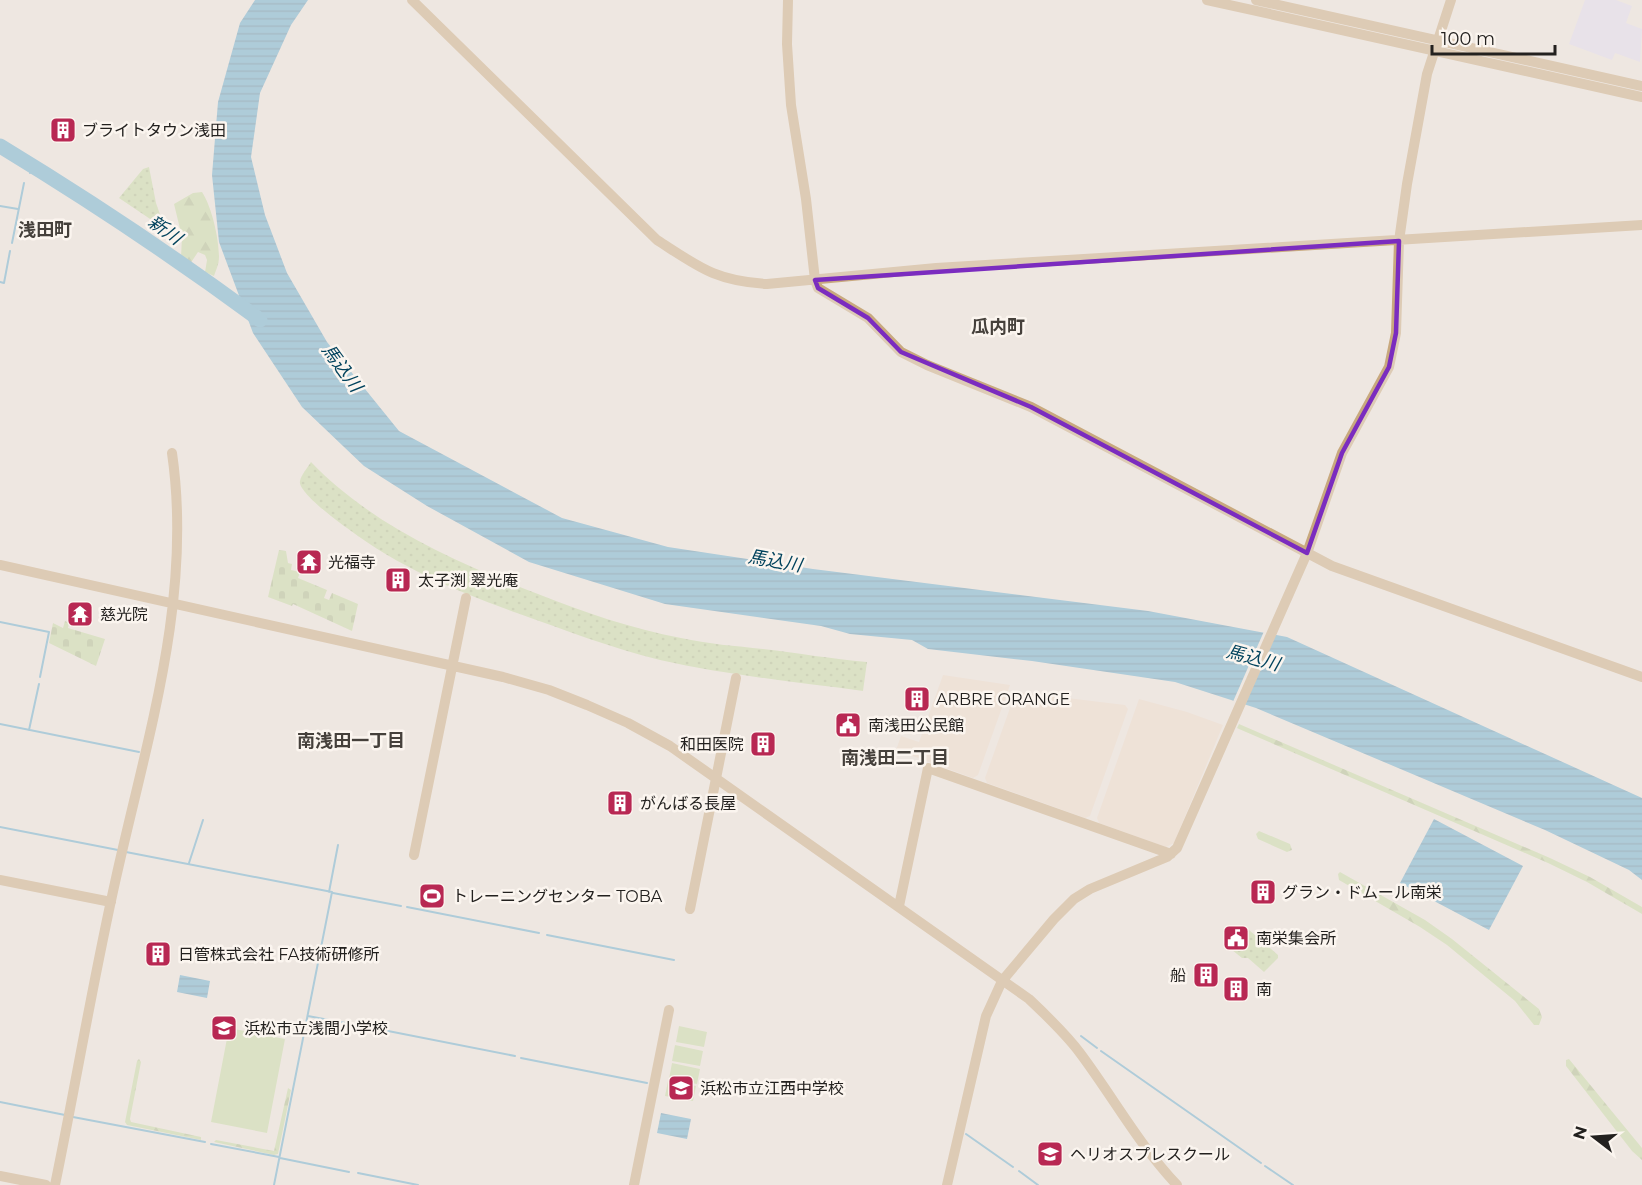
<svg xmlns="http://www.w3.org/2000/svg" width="1642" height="1185" viewBox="0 0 1642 1185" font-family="Montserrat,'Noto Sans JP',sans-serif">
<defs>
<pattern id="forest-firs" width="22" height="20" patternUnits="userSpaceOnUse" patternTransform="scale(1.5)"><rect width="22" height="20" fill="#c4daa2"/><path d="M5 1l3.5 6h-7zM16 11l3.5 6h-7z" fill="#a8bb8b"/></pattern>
<pattern id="cemetery-stones" width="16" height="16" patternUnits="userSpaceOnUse" patternTransform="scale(1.5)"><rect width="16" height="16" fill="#c4daa2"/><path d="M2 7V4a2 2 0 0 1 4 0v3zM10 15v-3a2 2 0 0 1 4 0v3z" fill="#a8bb8b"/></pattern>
<pattern id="park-dots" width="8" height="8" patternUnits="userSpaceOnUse" patternTransform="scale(1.5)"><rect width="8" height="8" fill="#c4daa2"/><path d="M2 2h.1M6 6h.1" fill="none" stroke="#a8bb8b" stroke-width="1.8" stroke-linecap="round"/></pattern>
<pattern id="water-rules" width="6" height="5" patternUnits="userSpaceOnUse" patternTransform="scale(1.5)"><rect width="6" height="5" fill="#61aace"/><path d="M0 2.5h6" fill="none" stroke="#508aa7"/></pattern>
</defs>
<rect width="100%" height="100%" fill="#eee7e1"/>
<!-- commercial -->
<path fill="#eedbcb" d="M 943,675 L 1010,685 L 978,775 L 973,778 L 896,750 L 901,736 L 919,742 Z
M 1018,692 L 1125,705 L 1128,709 L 1090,816 L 1085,818 L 987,783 L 985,778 L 1015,694 Z
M 1139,699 L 1187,712 L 1223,725 L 1174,843 L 1166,847 L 1099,823 L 1097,818 Z"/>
<!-- medical -->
<path fill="#e0dbf1" d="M 1585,0 L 1616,0 L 1632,6 L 1626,23 L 1642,29 L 1640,62 L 1615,53 L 1612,60 L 1569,44 Z"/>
<!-- forest -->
<path fill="url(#forest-firs)" d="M 202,192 C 212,207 219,239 219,257 C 219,264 216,270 214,276 L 205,272 L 207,260 L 205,255 L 198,252 L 190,264 L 181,257 L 182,237 L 174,204 L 193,193 Z
M 1239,724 L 1550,858 L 1590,877 L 1642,907 L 1642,914 L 1587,882 L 1548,863 L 1239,729 L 1237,728 Z
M 1259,831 L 1290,844 L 1292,850 L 1287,852 L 1258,839 L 1256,834 Z
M 1340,872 L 1425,920 L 1452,939 L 1539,1009 L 1542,1017 L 1539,1025 L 1534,1025 L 1515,1001 L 1447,945 L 1420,927 L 1339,880 L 1338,874 Z
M 139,1059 L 141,1062 L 130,1119 L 131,1122 L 201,1137 L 201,1140 L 127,1125 L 125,1122 L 137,1061 Z
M 1569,1059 L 1642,1148 L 1642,1160 L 1632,1151 L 1566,1066 L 1566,1060 Z
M 288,1088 L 291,1090 L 278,1154 L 274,1155 L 214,1142 L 216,1140 L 274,1151 Z"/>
<!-- cemetery -->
<path fill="url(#cemetery-stones)" d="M 279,550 L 286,551 L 288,563 L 292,564 L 291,570 L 300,572 L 298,578 L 327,590 L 324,598 L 329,600 L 332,593 L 358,604 L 352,631 L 293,604 L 292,606 L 268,597 Z
M 65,621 L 69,623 L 68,628 L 105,639 L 96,666 L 49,643 L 53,623 L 63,628 Z"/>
<!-- park -->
<path fill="url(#park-dots)" d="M 149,167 L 156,203 L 164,226 L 162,227 L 119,198 L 143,169 Z
M 311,462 C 373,526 455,562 538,594 C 584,612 632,629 681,638 C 708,644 736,646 763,649 C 798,653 832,659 867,662 L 863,691 C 795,682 727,675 660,660 C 611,648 565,630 517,613 C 454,590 402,569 347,528 C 338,522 297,491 300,481 C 301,475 308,467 311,462 Z
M 1249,930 L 1278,955 L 1278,958 L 1264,972 L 1248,958 L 1242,958 L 1232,950 Z"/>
<!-- pitch -->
<path fill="#c4daa2" d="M 679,1026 L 707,1032 L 704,1047 L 676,1042 Z
M 229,1028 L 285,1039 L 267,1133 L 211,1122 Z
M 675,1045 L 703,1051 L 700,1066 L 672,1061 Z
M 672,1063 L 700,1069 L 697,1084 L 669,1079 Z
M 668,1081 L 696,1086 L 693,1101 L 665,1096 Z"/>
<!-- water -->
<path fill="url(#water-rules)" d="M 255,0 L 308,0 L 291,25 L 260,93 L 251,157 L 265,215 L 287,273 L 327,342 L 399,431 L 562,518 L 668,547 L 813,569 L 1148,611 L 1287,637 L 1642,798 L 1642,880 L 1629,870 L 1545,830 L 1256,708 L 1175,682 L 1032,661 L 928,649 L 912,640 L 850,634 L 821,626 L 665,604 L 529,562 L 427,506 L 364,466 L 302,407 L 253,333 L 219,242 L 212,175 L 218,102 L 240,23 Z
M 1434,819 L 1523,866 L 1489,930 L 1400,883 Z
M 180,975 L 210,981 L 207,998 L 177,992 Z
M 661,1113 L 691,1119 L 687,1139 L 657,1133 Z"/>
<!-- pier -->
<path fill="#eee7e1" d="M 1265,629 L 1276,632 L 1244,707 L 1232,704 Z"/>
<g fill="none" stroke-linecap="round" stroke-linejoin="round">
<!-- stream -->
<path stroke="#61aace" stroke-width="2" d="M 30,173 L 34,167
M 0,206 L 18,209
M 12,243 L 24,183
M 0,282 L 4,283 L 10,251
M 0,622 L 49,632 L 40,677
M 0,724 L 139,752
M 29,730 L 39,684
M 0,827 L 118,850
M 126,852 L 332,892 L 274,1185
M 189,863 L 203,820
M 329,892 L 338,845
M 333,893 L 401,906
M 407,907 L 539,933
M 547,935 L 674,960
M 308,1016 L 377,1029
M 383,1030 L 515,1056
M 1081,1036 L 1097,1048
M 1101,1051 L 1261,1163
M 521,1058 L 647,1083
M 0,1102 L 65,1115
M 73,1117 L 205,1142
M 966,1134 L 1013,1167
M 211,1144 L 279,1157
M 280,1158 L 349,1172
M 1265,1166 L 1293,1185
M 1019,1171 L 1038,1185
M 358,1173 L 418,1185"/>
<!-- river -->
<path stroke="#61aace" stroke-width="15" d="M 0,146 C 89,200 176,258 260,320"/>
<!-- tertiary -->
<path stroke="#c8a97e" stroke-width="10" d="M 412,0 L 657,240 C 699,267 715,281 767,284 L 936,268 L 1642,225
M 788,0 L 787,44 L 791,105 L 806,199 L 815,280 L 818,288 L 868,318 L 901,352 L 927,365 L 1031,407 L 1332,566 L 1642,677
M 1207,0 L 1642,97
M 1256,0 L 1642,86
M 0,565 L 503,677 L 549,690 L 587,705 L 628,723 L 670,746 L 1029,999 C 1047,1016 1066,1034 1080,1053 C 1113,1097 1139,1145 1177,1185
M 414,855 L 466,598
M 0,880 L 111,902
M 899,906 L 928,768 L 1171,854
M 690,909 L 736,678
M 0,1176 L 46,1185
M 55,1185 C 76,1083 93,980 116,878 C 147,738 193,598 172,453
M 634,1185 L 669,1010
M 947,1185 L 986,1016 L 1002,981 L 1054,919 L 1074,899 L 1090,889 L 1167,857 L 1177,848 L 1307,553 L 1342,453 L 1389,367 L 1396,333 L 1399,241 L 1407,184 L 1427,74 L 1451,0"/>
</g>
<!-- marked area -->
<path d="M0 0H1642V1185H0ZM 1399,241 L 1396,333 L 1389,367 L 1342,453 L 1307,553 L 1031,407 L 901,352 L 868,318 L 818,288 L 815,280 Z" fill="#eee7e1" fill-opacity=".55" fill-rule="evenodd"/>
<path fill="none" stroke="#7b2cbf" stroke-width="4.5" stroke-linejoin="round" d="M 1399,241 L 1396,333 L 1389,367 L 1342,453 L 1307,553 L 1031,407 L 901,352 L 868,318 L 818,288 L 815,280 Z"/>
<!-- icons -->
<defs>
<symbol id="building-square" viewBox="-11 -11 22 22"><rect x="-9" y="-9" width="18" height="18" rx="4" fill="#b82853" stroke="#fbf5ef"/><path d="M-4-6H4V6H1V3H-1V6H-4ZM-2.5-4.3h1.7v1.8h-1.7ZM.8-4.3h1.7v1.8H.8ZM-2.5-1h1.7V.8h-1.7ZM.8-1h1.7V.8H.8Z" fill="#fff"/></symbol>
<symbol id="temple-square" viewBox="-11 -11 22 22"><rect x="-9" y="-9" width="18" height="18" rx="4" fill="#b82853" stroke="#fbf5ef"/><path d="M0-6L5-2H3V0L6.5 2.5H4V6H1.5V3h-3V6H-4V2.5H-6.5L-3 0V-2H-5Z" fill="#fff"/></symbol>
<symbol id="civic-square" viewBox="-11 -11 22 22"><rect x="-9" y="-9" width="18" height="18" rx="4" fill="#b82853" stroke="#fbf5ef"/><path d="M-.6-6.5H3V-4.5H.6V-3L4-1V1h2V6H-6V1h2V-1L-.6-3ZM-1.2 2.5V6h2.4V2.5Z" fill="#fff"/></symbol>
<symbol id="stadium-square" viewBox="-11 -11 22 22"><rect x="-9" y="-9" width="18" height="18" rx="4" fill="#b82853" stroke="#fbf5ef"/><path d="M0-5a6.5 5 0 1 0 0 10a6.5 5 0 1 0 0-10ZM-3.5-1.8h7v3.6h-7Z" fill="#fff"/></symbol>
<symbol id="school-square" viewBox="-11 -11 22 22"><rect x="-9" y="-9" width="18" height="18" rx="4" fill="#b82853" stroke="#fbf5ef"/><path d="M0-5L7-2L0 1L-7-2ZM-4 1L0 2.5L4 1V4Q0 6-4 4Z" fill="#fff"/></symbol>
</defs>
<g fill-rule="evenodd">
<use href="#building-square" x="48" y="115" width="30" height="30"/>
<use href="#temple-square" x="294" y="547" width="30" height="30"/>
<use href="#building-square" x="383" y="565" width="30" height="30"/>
<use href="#temple-square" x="65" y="599" width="30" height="30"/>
<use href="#building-square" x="902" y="684" width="30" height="30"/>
<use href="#civic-square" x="833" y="710" width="30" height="30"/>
<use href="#building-square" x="748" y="729" width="30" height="30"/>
<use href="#building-square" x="605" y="788" width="30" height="30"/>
<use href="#building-square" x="1248" y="877" width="30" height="30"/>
<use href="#stadium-square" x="417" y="881" width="30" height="30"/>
<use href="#civic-square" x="1221" y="923" width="30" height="30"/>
<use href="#building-square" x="143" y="939" width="30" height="30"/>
<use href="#building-square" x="1191" y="960" width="30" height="30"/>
<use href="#building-square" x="1221" y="974" width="30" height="30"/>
<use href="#school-square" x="209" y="1013" width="30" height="30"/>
<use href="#school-square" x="666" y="1073" width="30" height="30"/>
<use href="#school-square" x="1035" y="1139" width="30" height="30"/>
</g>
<g text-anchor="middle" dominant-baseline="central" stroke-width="5" stroke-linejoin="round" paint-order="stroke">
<!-- poi labels -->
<g font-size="16" fill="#23211f" stroke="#fbf5ef" text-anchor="start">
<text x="82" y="130">ブライトタウン浅田</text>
<text x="328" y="562">光福寺</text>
<text x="418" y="580">太子渕 翠光庵</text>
<text x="100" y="614">慈光院</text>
<text x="936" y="699">ARBRE ORANGE</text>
<text x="868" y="725">南浅田公民館</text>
<text x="744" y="744" text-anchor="end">和田医院</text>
<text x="640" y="803">がんばる長屋</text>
<text x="1282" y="892">グラン・ドムール南栄</text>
<text x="452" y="896">トレーニングセンター TOBA</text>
<text x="1256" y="938">南栄集会所</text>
<text x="178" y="954">日管株式会社 FA技術研修所</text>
<text x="1186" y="975" text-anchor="end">船</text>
<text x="1256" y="989">南</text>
<text x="244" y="1028">浜松市立浅間小学校</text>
<text x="700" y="1088">浜松市立江西中学校</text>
<text x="1070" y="1154">ヘリオスプレスクール</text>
</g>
<!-- neighbourhood labels -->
<g font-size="18" font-weight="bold" fill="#45403b" stroke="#fbf5ef">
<text x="45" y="230">浅田町</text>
<text x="998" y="327">瓜内町</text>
<text x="351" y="741">南浅田一丁目</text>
<text x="895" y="758">南浅田二丁目</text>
</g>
<!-- water labels -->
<g font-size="18" font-style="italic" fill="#02435d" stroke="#fbf5ef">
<text transform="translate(165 230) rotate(35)">新川</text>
<text transform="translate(342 368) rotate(54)">馬込川</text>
<text transform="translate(775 561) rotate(10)">馬込川</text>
<text transform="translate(1253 658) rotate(15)">馬込川</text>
</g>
</g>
<!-- north arrow -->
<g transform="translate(1594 1137) rotate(287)" stroke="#fbf5ef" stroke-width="4.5" paint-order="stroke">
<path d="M0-4.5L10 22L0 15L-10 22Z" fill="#23211f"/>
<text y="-9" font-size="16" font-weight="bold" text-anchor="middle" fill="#23211f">N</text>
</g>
<!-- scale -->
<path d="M1432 45v9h123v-9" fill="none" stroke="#23211f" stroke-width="3"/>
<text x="1441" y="45" font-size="18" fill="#23211f" stroke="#fbf5ef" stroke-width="4.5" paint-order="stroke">100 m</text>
</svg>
